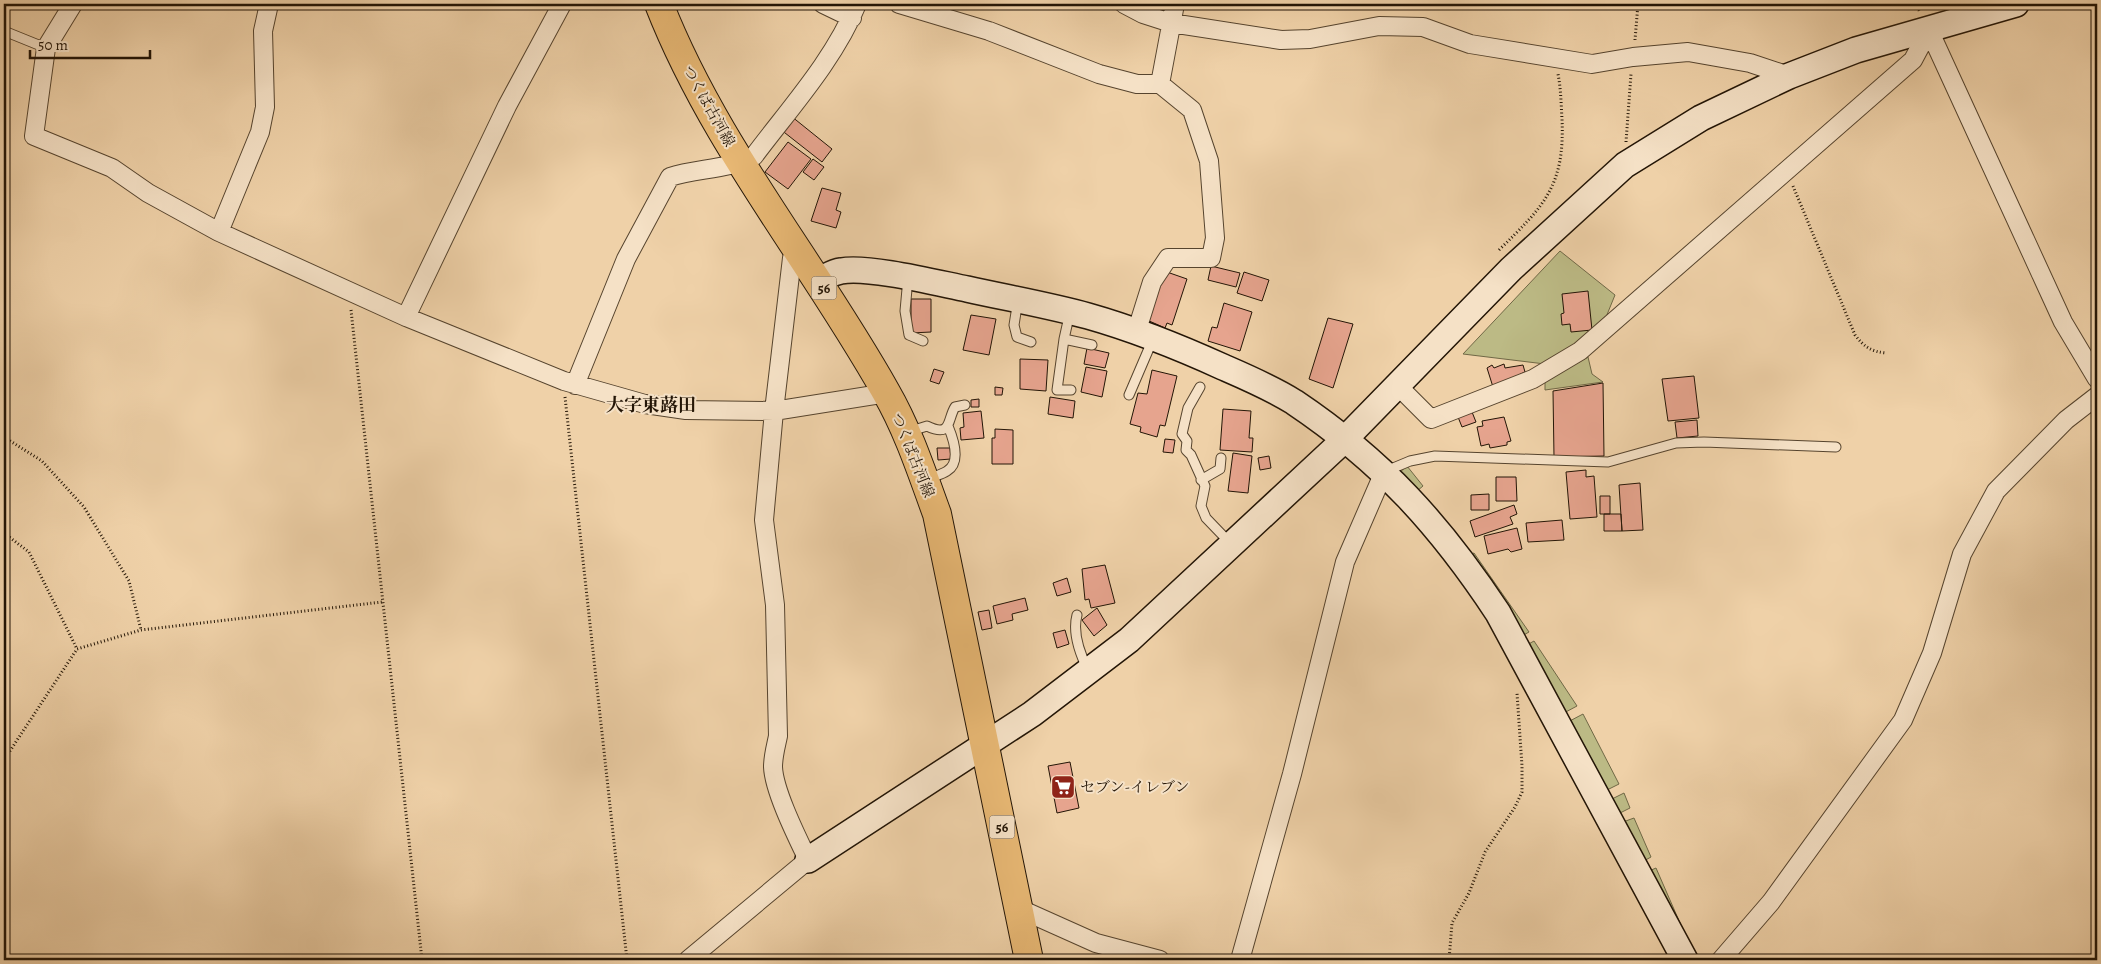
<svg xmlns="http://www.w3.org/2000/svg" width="2101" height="964" viewBox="0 0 2101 964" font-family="Alegreya,'Noto Serif JP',serif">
<rect width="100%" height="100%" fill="#efd1a8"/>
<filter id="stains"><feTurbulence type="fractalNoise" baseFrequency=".004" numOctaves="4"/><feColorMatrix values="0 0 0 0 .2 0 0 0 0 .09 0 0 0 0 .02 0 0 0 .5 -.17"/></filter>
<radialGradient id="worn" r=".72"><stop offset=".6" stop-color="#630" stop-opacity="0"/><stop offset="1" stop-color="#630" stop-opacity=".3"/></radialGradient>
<!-- green -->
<path fill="#bcba85" stroke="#706846" d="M 1560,251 L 1615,295 L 1604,322 L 1572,349 L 1545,364 L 1463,354 Z
M 1588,357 L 1592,374 L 1603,382 L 1545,390 L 1545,381 Z
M 1407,466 L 1423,486 L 1417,491 L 1399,473 Z
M 1474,553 L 1529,632 L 1520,637 L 1471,554 Z
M 1534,641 L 1577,706 L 1562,714 L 1525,646 Z
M 1583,714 L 1619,784 L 1603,792 L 1566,723 Z
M 1624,793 L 1630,808 L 1616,815 L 1608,801 Z
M 1634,818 L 1651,857 L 1642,862 L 1623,822 Z
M 1656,868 L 1680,923 L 1675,926 L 1649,871 Z"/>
<!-- building -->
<path fill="#e6a48e" stroke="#231506" d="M 791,116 L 832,149 L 822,162 L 780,129 Z
M 788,142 L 811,159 L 788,189 L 765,172 Z
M 813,159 L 824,167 L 814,180 L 803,172 Z
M 822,188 L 841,193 L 836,210 L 841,212 L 836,228 L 811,221 Z
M 1211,266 L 1240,273 L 1236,287 L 1208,280 Z
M 1164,271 L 1187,279 L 1172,325 L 1167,323 L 1165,328 L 1147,320 Z
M 1244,272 L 1269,280 L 1262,301 L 1237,293 Z
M 1588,291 L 1592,330 L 1571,332 L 1570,324 L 1562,325 L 1561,314 L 1564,313 L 1562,294 Z
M 911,299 L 931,299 L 931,332 L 911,333 Z
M 1224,303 L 1252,312 L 1240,351 L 1208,341 L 1212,327 L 1217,328 Z
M 971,315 L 996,319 L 989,355 L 963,350 Z
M 1328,318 L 1353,324 L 1333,388 L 1309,379 Z
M 1087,348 L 1109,353 L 1105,368 L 1084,364 Z
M 1020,359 L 1048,360 L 1046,391 L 1020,389 Z
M 1504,364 L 1505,368 L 1523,365 L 1525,372 L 1493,387 L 1487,368 L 1492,365 L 1494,368 Z
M 1086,367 L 1107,371 L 1102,397 L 1081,392 Z
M 934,369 L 944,372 L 939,384 L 930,381 Z
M 1152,370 L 1177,376 L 1165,426 L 1160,425 L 1157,437 L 1140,432 L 1141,427 L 1130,424 L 1138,393 L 1147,394 Z
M 1694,376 L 1699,418 L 1668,421 L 1662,379 Z
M 1603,383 L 1604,456 L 1554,457 L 1553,391 Z
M 995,387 L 1003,388 L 1002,395 L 995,395 Z
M 1050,397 L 1075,401 L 1073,418 L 1048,414 Z
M 979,399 L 979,407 L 971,407 L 971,400 Z
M 1223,409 L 1251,411 L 1249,438 L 1253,438 L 1252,452 L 1220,450 Z
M 981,411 L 984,438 L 961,440 L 960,428 L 964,427 L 963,413 Z
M 1472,412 L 1476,422 L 1462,427 L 1458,417 Z
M 1504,417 L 1511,441 L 1507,442 L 1507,445 L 1490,448 L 1489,444 L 1481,446 L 1477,427 L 1483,426 L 1482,421 Z
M 1697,420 L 1698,436 L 1677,438 L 1675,422 Z
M 995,429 L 1013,430 L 1013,464 L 992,464 L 992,438 L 995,438 Z
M 1165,439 L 1175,440 L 1173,453 L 1163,452 Z
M 937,448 L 950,448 L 951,459 L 938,460 Z
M 1233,453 L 1252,456 L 1248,493 L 1228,491 Z
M 1269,456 L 1271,468 L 1260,470 L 1258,458 Z
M 1586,470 L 1586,477 L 1594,476 L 1597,517 L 1570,519 L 1566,472 Z
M 1496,477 L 1516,477 L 1517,501 L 1496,501 Z
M 1640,483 L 1643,530 L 1622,531 L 1619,485 Z
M 1489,494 L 1489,510 L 1471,510 L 1471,495 Z
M 1600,496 L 1610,496 L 1610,514 L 1600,514 Z
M 1514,505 L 1517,514 L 1510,517 L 1513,524 L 1475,537 L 1470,521 Z
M 1604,514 L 1621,514 L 1622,531 L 1604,531 Z
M 1562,520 L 1564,540 L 1528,542 L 1526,523 Z
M 1517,528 L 1522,549 L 1511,552 L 1508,549 L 1488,554 L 1484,536 Z
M 1105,565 L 1115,603 L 1091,608 L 1089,599 L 1085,600 L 1082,569 Z
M 1067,578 L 1071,592 L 1057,596 L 1053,583 Z
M 1025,598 L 1028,610 L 1012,614 L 1013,620 L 997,624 L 993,606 Z
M 1097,608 L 1107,625 L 1094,636 L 1082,620 Z
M 989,610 L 992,628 L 982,630 L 978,612 Z
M 1065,630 L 1069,644 L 1057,648 L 1053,633 Z
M 1070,762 L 1079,808 L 1057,813 L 1048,766 Z"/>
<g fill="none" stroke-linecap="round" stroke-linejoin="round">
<defs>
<path id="lane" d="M 4,31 L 46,48
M 908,278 L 905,311 L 909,335 L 923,341
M 1018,300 L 1014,325 L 1017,337 L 1031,342
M 1064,339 L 1070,312
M 1200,387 L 1188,408 L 1182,434 L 1187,441 L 1186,450 L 1191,455 L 1205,486 L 1201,506 L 1206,518 L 1231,544
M 1071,390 L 1057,390 L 1064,339 L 1092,345
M 1129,395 L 1153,339
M 908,432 L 927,426 C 952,438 947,420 955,407 L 965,405
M 1386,471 L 1410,461 L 1435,456 L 1608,462 L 1676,443 L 1704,442 L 1836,447
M 928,479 C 934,476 941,475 947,471 C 962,462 953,438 948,426
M 1201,480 L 1220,469 L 1221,458
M 1077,615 C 1072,634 1080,654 1088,670"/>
<path id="street" d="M 73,4 L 46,48 L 34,136 L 112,168 L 148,193 L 219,232
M 269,4 L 263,31 L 265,107 L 260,132 L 219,232 L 406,317
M 562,4 L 507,106 L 406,317 L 564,381 L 645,404 L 686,410 L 774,411 L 792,258 L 800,251
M 823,4 L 852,18
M 899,4 L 989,31 L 1099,74 L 1137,84 L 1160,84 L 1192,110 L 1209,161 L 1215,238 L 1211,258 L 1168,258 L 1152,282 L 1136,333
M 1124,4 L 1143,14 L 1171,23 L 1281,40 L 1310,39 L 1379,26 L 1423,27 L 1470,44 L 1592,64 L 1633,57 L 1688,52 L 1750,63 L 1789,76
M 1929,30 L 2063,322 L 2097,379
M 1160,84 L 1175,4
M 575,385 L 626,259 L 670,177 C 697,168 728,170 754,156 C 790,108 834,60 857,4
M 1397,385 L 1431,419 L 1533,379 L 1580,351 L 1913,60 L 1929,30
M 1020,909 L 1096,943 L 1160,960
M 688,960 L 808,860 C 797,837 774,791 773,767 C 773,756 776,746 778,736 L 775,605 L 764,520 L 774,411 L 887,393
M 1240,960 L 1292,774 L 1345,562 L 1384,472
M 1721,960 L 1771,902 L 1903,720 L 1932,653 L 1962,554 L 1996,491 L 2066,420 L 2097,396"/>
<path id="secondary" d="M 819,280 C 826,277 833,272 841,271 C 869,266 937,283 967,289 C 1007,298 1048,305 1088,316 C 1134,329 1179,347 1223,367 C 1246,377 1272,388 1294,402 C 1382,461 1440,525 1498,613 L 1685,960
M 808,860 L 1032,714 L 1129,640 L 1344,440 L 1511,269 L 1625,165 L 1701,118 L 1789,76 L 1856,50 L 2016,4"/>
<path id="primary" d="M 659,4 C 714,145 812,260 886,392 C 908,430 922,473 937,514 L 1029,960"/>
</defs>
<!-- lane casing -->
<use href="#lane" stroke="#56442e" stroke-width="11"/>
<!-- street casing -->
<use href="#street" stroke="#56442e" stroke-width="20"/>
<!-- secondary casing -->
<use href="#secondary" stroke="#231506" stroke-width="28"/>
<!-- primary casing -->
<use href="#primary" stroke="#231506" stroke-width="30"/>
<!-- path -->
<path stroke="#231506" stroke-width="3" stroke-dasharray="1 2.5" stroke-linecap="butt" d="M 1915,4 L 1920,12
M 1635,40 L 1638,4
M 1626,142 L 1631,74
M 1793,186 L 1855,335 C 1864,347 1872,352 1887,353
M 1499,250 C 1544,206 1565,186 1562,119 C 1561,104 1561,89 1558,74
M 351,310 L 422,960
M 565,397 L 627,960
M 4,437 L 42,461 L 84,507 L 129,581 L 141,630
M 4,533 L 29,552 L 77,649
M 4,760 L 77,649 L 141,630 L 382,602
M 1449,960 L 1452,923 L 1469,893 L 1485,852 L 1515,807 L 1522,792 L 1522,766 L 1517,693"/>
<!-- lane -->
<use href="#lane" stroke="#f5e1c6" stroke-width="9"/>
<!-- street -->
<use href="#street" stroke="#f5e1c6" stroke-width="18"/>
<!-- secondary -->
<use href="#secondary" stroke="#f5e1c6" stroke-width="25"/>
<!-- primary -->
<use href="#primary" stroke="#e8b874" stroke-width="28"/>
</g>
<!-- icons -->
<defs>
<symbol id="supermarket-square" viewBox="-11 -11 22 22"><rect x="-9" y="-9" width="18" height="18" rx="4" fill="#8f2418" stroke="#f5e1c6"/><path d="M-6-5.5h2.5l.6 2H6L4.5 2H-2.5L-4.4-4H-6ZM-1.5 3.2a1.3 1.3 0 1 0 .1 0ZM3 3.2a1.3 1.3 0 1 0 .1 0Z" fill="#fff"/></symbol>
</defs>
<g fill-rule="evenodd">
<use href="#supermarket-square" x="1049" y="773" width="28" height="28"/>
</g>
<g text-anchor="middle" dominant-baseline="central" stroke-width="4" stroke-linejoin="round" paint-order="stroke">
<!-- shield labels -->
<g fill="#f5e1c6" stroke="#625240" stroke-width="1">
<rect x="811.5" y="276.5" width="25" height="23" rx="4"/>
<rect x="989.5" y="815.5" width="25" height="23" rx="4"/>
</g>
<g font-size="14" font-weight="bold" fill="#231506">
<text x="824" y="288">56</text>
<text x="1002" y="827">56</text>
</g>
<!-- street labels -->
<g font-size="15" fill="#231506" stroke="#f5e1c6">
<text transform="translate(709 106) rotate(61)">つくば古河線</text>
<text transform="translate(913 455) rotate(68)">つくば古河線</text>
</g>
<!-- poi labels -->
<g font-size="15" fill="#231506" stroke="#f5e1c6" text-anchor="start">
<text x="1080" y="787">セブン-イレブン</text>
</g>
<!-- quarter labels -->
<g font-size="18" font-weight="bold" fill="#231506" stroke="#f5e1c6">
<text x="651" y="405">大字東蕗田</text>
</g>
</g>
<!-- margin -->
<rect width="2101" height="964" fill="none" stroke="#efd1a8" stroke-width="20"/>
<rect x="5" y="5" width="2091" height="954" fill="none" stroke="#231506" stroke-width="2.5"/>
<rect x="10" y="10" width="2081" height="944" fill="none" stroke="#231506"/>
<!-- scale -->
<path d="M30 50v8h120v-8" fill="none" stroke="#231506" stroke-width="2.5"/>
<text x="38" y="50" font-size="15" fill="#231506" stroke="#f5e1c6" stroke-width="4" paint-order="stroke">50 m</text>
<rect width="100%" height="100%" filter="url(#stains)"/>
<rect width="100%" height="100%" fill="url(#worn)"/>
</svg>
